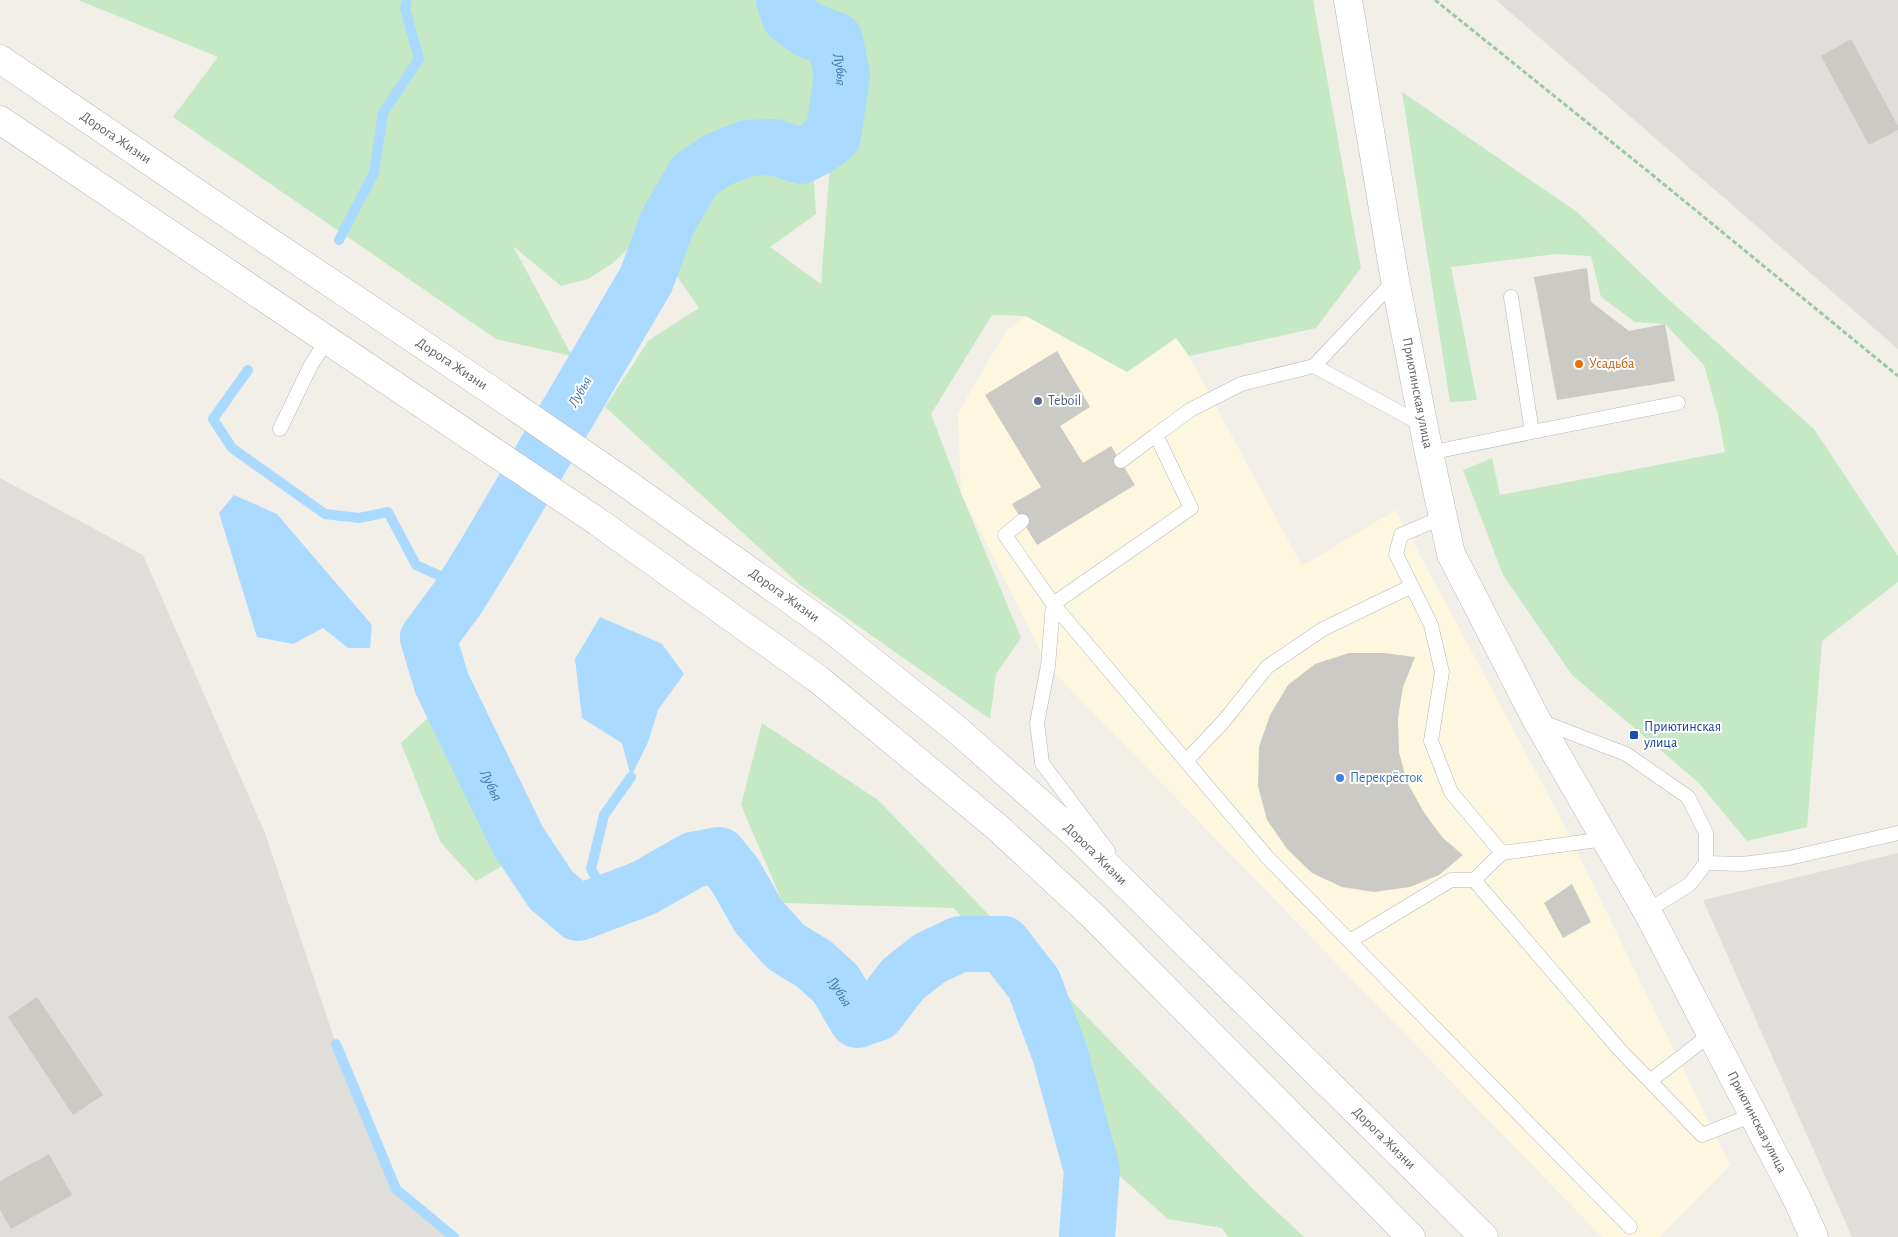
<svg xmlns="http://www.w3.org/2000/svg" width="1898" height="1237" viewBox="0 0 1898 1237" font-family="'Alegreya Sans',sans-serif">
<rect width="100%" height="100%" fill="#f1efe8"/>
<!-- commercial -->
<path fill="#fef7e0" d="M 1026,316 L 1127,372 L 1177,338 L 1189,356 L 1302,566 L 1396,510 L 1559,815 L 1730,1165 L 1660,1237 L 1602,1237 L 1048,666 L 961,493 L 958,413 L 1006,331 Z"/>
<!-- industrial -->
<path fill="#e0deda" d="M 1496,0 L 1898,0 L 1898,349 Z
M 0,478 L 143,555 L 265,833 L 336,1044 L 396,1189 L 454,1237 L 0,1237 Z
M 1898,853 L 1898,1237 L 1852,1237 L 1703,900 Z"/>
<!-- green -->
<path fill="#c5e8c5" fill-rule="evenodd" d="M 78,0 L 1313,0 L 1361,268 L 1316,328 L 1189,356 L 1176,338 L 1127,372 L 1026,316 L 992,315 L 931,414 L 961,493 L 1021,638 L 996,674 L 990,719 L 800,585 L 605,407 L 649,340 L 699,308 L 646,232 L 613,263 L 588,279 L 561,286 L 513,246 L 572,356 L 496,339 L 173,117 L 218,57 ZM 832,137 L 821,284 L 770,247 L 816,214 L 813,168 Z
M 1402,92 L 1577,212 L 1667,298 L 1814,429 L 1898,556 L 1898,582 L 1822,641 L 1807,827 L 1747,841 L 1699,783 L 1572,675 L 1503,575 L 1463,470 L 1492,458 L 1500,495 L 1725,452 L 1718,415 L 1704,365 L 1665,324 L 1635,322 L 1601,297 L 1591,256 L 1555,254 L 1451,267 L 1477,400 L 1450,402 Z
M 431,715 L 509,862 L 476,881 L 441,843 L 401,743 Z
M 762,723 L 878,800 L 1256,1192 L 1304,1237 L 1228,1237 L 1222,1228 L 1168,1219 L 1112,1169 L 1014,980 L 954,908 L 783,903 L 741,805 Z"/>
<!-- water -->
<path fill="#aadaff" d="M 234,495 L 277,514 L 372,625 L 370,648 L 348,648 L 323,628 L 293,644 L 257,637 L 219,513 Z
M 600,617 L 662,644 L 684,674 L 658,710 L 648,742 L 631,777 L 622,743 L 582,718 L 575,659 Z"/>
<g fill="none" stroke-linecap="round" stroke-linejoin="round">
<!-- stream -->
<path stroke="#aadaff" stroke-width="10" d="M 339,240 L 374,173 L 383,113 L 419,59 L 405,9 L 407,0
M 248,370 L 213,419 L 232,448 L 325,514 L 359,518 L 388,512 L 416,565 L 447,579 L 457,599
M 578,913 L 601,886 L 591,869 L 604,815 L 631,777
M 336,1044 L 396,1189 L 454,1237"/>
<!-- river -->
<path stroke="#aadaff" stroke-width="56" id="s1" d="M 784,0 L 790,17 L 808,30 L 835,40 L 842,75 L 833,136 L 817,148 L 801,156 L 774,147 L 748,148 L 717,160 L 694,176 L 667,223 L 646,280 L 485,554 L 457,599 L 428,638 L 442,684 L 519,842 L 551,890 L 578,913 L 644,888 L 693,860 L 719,855 L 735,875 L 759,917 L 786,947 L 814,964 L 836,984 L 857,1020 L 877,1013 L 903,979 L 930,958 L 960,944 L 1003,944 L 1034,984 L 1060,1054 L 1092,1170 L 1087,1237"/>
</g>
<!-- building -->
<path fill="#cccac5" d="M 1851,39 L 1898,126 L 1898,130 L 1869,145 L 1821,56 Z
M 1587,268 L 1591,302 L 1629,331 L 1665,324 L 1675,381 L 1557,400 L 1534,277 Z
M 1057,351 L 1090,407 L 1060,426 L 1083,463 L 1111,446 L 1135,485 L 1037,545 L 1012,504 L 1041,487 L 985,395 Z
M 1349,653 L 1384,653 L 1415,657 L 1403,687 L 1398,718 L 1399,752 L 1407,782 L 1425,814 L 1443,838 L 1463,855 L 1439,875 L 1410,887 L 1374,892 L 1342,887 L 1312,873 L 1287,849 L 1267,820 L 1258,786 L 1259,747 L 1270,715 L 1288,685 L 1315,664 Z
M 1572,884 L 1591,922 L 1563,938 L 1544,903 Z
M 37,997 L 103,1095 L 73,1115 L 8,1017 Z
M 49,1154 L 72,1195 L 11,1229 L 0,1210 L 0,1181 Z"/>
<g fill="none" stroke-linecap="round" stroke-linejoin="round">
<defs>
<path id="service" d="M 1314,366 L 1423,425
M 280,429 L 311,365 L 327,340
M 1532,432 L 1678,403
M 1429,453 L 1532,432 L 1511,297
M 1121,461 L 1156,435
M 1443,517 L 1401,535 L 1396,554 L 1431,625 L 1442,672 L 1431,741 L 1451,792 L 1502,853 L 1605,839
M 1022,521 L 1005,535 L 1053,604 L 1268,858 L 1630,1227
M 1053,604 L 1191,508 L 1156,435 L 1190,410 L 1241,384 L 1314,366 L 1395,280
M 1053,604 L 1048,666 L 1037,723 L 1042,763 L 1108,851
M 1540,721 L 1626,754 L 1688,797 L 1706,833 L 1706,863 L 1690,884 L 1647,911
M 1186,761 L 1223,722 L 1267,667 L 1323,629 L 1412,586
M 1706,863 L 1743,864 L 1789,858 L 1898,833
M 1474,880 L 1502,853
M 1350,941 L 1451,880 L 1474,880 L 1619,1049 L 1702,1135 L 1753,1115
M 1650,1081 L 1711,1034"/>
<g id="tertiary">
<path id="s2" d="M 1348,0 L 1395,280 L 1429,453 L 1451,554 L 1536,719 L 1647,911 L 1797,1199 L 1814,1237"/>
</g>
<g id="secondary">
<path id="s3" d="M 0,59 L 204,198 L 498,395 L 623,481 L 830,628 L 955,728 L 1075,834 L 1484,1237"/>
<path d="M 0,120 L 598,522 L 818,679 L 997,827 L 1092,915 L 1411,1237"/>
</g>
</defs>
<!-- service casing -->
<use href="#service" stroke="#b5b8bc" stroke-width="15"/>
<!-- tertiary casing -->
<use href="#tertiary" stroke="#b5b8bc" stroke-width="29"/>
<!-- secondary casing -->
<use href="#secondary" stroke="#b6babf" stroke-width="29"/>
<!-- path -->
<path stroke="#9cc7a9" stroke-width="3" stroke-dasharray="5 2.5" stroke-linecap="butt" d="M 1435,0 L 1655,177 L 1898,376"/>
<!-- service -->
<use href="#service" stroke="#fff" stroke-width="14"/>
<!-- tertiary -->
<use href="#tertiary" stroke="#fff" stroke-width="28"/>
<!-- secondary -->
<use href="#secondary" stroke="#fff" stroke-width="28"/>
</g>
<!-- markers -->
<circle fill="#e8710a" stroke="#fff" stroke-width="2" cx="1579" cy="364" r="5"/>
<circle fill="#5c6f8a" stroke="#fff" stroke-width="2" cx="1038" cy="401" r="5"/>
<rect fill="#1a4fb4" stroke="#fff" stroke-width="2" x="1629" y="730" width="10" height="10" rx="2.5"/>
<circle fill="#3f7fe0" stroke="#fff" stroke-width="2" cx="1340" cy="778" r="5"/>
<g text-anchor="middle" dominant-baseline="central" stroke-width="4" stroke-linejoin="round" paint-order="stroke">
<!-- street labels -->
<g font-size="14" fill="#5f6368" stroke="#fff">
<text stroke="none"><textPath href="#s3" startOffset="140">Дорога Жизни</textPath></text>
<text stroke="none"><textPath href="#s3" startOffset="545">Дорога Жизни</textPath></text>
<text stroke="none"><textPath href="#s2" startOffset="399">Приютинская улица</textPath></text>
<text stroke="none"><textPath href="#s3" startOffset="950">Дорога Жизни</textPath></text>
<text stroke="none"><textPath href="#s3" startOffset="1355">Дорога Жизни</textPath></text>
<text stroke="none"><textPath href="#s2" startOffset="1209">Приютинская улица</textPath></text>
<text stroke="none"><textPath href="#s3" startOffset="1760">Дорога Жизни</textPath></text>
</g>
<!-- food labels -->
<g font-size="14" fill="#c56008" stroke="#fff" text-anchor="start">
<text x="1589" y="364">Усадьба</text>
</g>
<!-- service labels -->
<g font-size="14" fill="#4e5e75" stroke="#fff" text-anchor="start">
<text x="1048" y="401">Teboil</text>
</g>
<!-- transit labels -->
<g font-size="14" fill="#164399" stroke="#fff" text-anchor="start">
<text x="1644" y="727">Приютинская<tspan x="1644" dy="16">улица</tspan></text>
</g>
<!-- shop labels -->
<g font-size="14" fill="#366cbe" stroke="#fff" text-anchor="start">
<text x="1350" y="778">Перекрёсток</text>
</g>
<!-- water labels -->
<g font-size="15" font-style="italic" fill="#4174aa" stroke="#fff">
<text stroke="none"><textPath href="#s1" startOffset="99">Лубья</textPath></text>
<text transform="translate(580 392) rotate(-60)">Лубья</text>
<text stroke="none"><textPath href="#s1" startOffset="1015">Лубья</textPath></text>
<text stroke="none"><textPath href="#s1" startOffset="1510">Лубья</textPath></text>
</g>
</g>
</svg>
